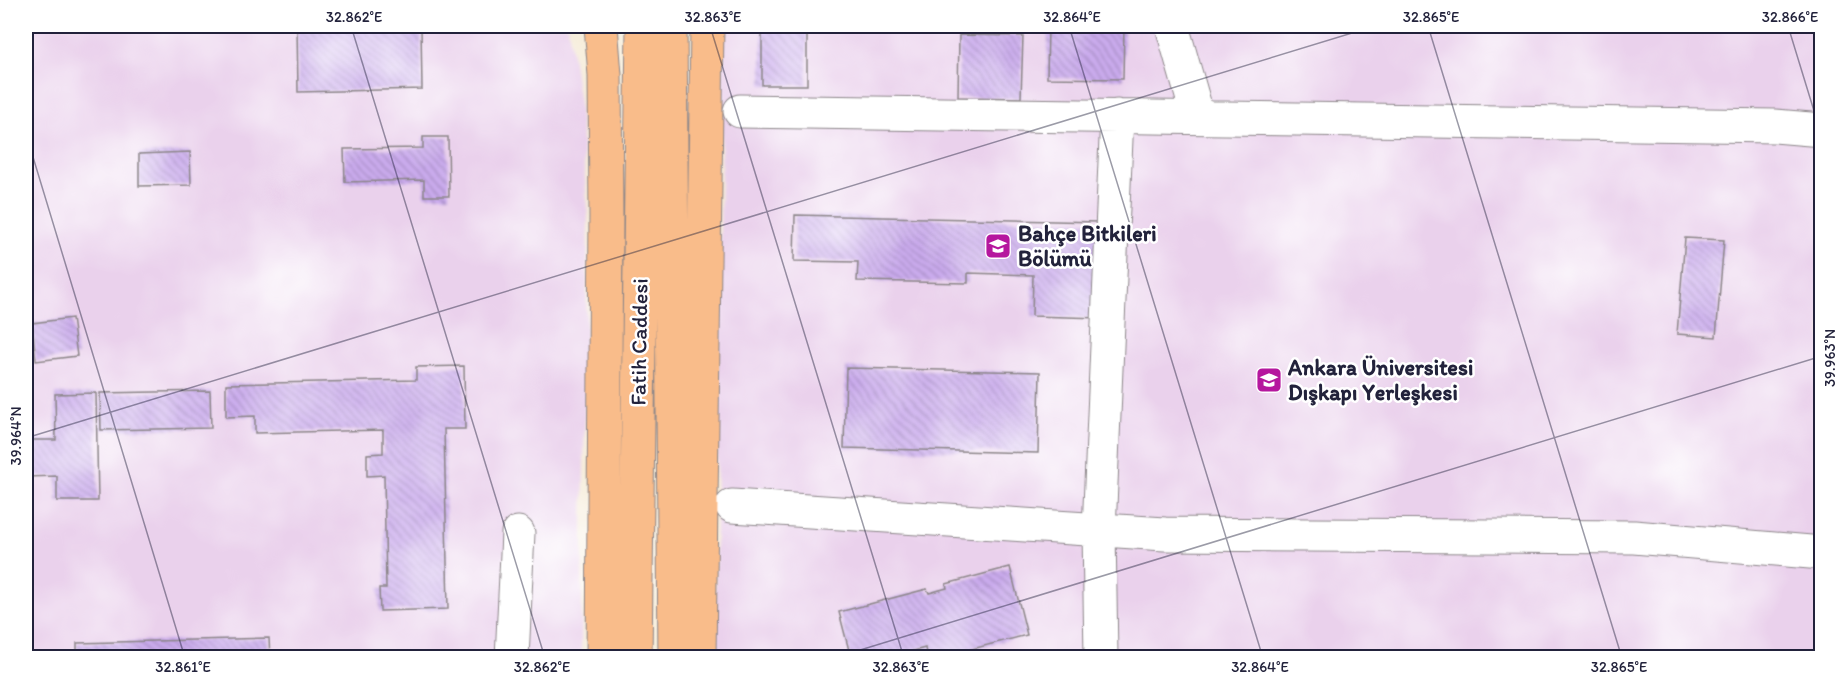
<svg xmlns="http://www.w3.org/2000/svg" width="1847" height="683" viewBox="0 0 1847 683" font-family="Itim,sans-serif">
<defs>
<pattern id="building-back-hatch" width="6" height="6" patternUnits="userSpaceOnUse" patternTransform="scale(1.5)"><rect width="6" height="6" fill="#caabed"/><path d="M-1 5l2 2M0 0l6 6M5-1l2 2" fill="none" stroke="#a48bc1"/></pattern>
</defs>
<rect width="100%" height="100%" fill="#fff"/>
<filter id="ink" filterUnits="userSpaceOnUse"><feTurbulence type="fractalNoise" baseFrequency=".0167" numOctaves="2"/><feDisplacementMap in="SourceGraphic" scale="12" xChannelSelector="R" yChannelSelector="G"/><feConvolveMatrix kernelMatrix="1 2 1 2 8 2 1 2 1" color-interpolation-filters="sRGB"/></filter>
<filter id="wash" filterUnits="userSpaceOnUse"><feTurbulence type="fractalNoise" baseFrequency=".008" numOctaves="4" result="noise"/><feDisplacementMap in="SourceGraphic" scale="24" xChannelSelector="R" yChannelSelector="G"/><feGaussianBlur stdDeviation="1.35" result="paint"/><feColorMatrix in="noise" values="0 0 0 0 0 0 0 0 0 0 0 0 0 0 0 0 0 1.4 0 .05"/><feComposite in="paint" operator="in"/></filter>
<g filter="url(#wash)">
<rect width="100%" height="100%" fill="#f5ebd7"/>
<!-- built -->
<path fill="#ead1ec" d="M 26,26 L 568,26 L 579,103 L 588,217 L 581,657 L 26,657 Z
M 723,26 L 1821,26 L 1821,657 L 714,658 Z"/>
<g id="blocks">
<!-- building -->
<path fill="url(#building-back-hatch)" d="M 297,26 L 421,26 L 422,89 L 298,92 Z
M 762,26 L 807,26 L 807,85 L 762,85 Z
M 1048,26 L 1124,26 L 1123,79 L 1047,78 Z
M 959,35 L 1023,36 L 1021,98 L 958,97 Z
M 423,137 L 448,137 L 449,196 L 424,196 L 424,180 L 345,182 L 344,149 L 423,148 Z
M 190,152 L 191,185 L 139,186 L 139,154 Z
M 795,215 L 1099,222 L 1101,318 L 1032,316 L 1033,275 L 968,273 L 968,283 L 857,281 L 858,262 L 794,261 Z
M 1685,238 L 1724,240 L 1716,337 L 1677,334 Z
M 72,318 L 77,356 L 36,361 L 32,323 Z
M 464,366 L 465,429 L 444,429 L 448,609 L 380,611 L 379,588 L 386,588 L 384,475 L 367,476 L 367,454 L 383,453 L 383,430 L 255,433 L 255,416 L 226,417 L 226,384 L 416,380 L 416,367 Z
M 846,368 L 1040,372 L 1038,453 L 844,448 Z
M 210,391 L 211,428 L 101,430 L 100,393 Z
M 96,393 L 98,501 L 57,501 L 57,476 L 26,477 L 26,440 L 56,440 L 55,394 Z
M 1010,567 L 1027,635 L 964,651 L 965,658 L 927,658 L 925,648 L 888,658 L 851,658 L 839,612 L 927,589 L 929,593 L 947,588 L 946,584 Z
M 269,638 L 270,658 L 77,658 L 77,643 Z"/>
</g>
</g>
<g filter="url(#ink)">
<use href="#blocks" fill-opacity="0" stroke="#8c8689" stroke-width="1.5"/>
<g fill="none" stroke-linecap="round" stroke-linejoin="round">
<defs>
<path id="minor" d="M 1172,26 L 1198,117
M 740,111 L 1775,126 L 1822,130
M 732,506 L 1165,534 L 1634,537 L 1822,553
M 512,658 L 518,533
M 1101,658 L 1099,530 L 1117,116"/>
<path id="major" d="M 601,26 L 605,75 L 606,216 L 603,658
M 670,26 L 675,658
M 635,658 L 643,26
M 699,658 L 707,26"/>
</defs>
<!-- minor casing -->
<use href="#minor" stroke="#8c8689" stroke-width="35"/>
<!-- major casing -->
<use href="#major" stroke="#8c8689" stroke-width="35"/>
<!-- minor -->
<use href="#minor" stroke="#fff" stroke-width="33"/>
<!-- major -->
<use href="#major" stroke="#f9bc8a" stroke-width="33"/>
</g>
</g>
<!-- ticks -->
<path fill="none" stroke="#22223b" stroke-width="1.5" stroke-opacity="0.45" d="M 351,26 L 545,658M 710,26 L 904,658M 1069,26 L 1263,658M 1428,26 L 1622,658M 1788,26 L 1822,137M 26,134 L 185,658M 26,438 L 1375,26M 834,658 L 1822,356"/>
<!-- icons -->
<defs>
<symbol id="university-square" viewBox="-11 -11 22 22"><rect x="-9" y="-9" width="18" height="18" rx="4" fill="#b5179e" stroke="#fff"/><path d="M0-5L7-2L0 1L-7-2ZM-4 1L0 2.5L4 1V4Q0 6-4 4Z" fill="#fff"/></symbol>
</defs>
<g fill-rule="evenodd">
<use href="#university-square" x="983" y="231" width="30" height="30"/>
<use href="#university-square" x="1254" y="365" width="30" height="30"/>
</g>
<g text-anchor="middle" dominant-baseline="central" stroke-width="5" stroke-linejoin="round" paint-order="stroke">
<!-- poi labels -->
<g font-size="22" font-weight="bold" fill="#22223b" stroke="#fff" text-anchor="start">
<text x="1018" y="233">Bahçe Bitkileri<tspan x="1018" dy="25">Bölümü</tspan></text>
<text x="1288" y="367">Ankara Üniversitesi<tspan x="1288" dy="25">Dışkapı Yerleşkesi</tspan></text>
</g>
<!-- street labels -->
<g font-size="22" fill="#22223b" stroke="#fff">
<text transform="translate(639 342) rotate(-89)">Fatih Caddesi</text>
</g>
</g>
<!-- margin -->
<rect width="1847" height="683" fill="none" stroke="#fff" stroke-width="66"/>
<rect x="33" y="33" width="1781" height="617" fill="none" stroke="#22223b" stroke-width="2"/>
<g font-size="15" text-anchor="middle" fill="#22223b">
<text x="354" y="22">32.862°E</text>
<text x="713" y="22">32.863°E</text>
<text x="1072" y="22">32.864°E</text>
<text x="1431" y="22">32.865°E</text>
<text x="1790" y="22">32.866°E</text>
<text transform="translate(1830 358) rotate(-90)" y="5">39.963°N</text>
<text transform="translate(16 436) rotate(-90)" y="5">39.964°N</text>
<text x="183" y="672">32.861°E</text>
<text x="542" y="672">32.862°E</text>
<text x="901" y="672">32.863°E</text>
<text x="1260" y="672">32.864°E</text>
<text x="1619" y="672">32.865°E</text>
</g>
</svg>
